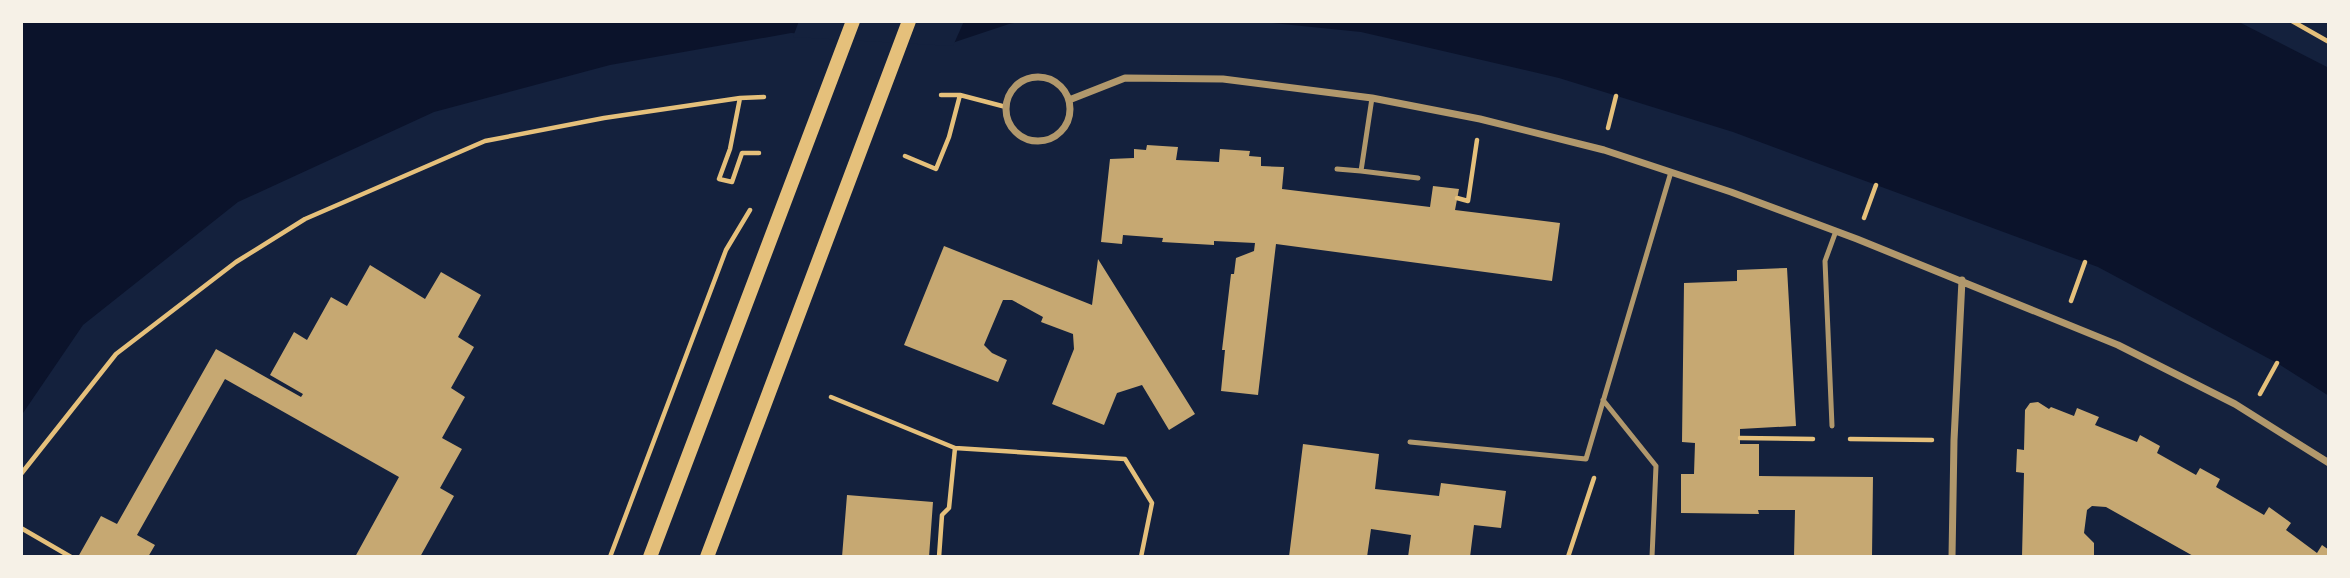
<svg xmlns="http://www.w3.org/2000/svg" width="2350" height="578" viewBox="0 0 2350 578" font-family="'Roboto Condensed',sans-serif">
<rect width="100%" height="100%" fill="#14213d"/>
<!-- water -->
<path fill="#0b132b" d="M 21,21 L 1025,21 L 1009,24 L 952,43 L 791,33 L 610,65 L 434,112 L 238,202 L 83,325 L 21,416 Z
M 1253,21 L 2237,21 L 2329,68 L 2329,396 L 2277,363 L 2098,267 L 1733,132 L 1559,78 L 1361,32 Z"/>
<!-- pier -->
<path fill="#14213d" d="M 799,21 L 964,21 L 953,46 L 793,37 Z"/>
<!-- building -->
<path fill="#c6a872" d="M 1147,145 L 1178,147 L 1176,160 L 1219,162 L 1220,149 L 1250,151 L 1249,156 L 1261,157 L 1261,166 L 1284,167 L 1282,189 L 1430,207 L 1433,186 L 1459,189 L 1455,210 L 1560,223 L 1552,281 L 1276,244 L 1258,395 L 1221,391 L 1225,350 L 1222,350 L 1231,274 L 1234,274 L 1236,258 L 1254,251 L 1255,243 L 1214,241 L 1214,245 L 1162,242 L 1163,238 L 1123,235 L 1122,244 L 1101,242 L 1110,159 L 1134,158 L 1134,149 L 1146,150 Z
M 944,246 L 1092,305 L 1098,259 L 1195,414 L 1169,430 L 1142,385 L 1117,393 L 1104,425 L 1052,404 L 1074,349 L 1073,334 L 1041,322 L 1043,317 L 1012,300 L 1003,300 L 984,345 L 992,353 L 1007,360 L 998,382 L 904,345 Z
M 370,265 L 425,299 L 441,272 L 481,295 L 458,337 L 474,347 L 451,388 L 465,397 L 442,438 L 462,449 L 440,488 L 454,496 L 420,557 L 355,557 L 399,477 L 225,379 L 137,535 L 155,545 L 148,557 L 78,557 L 101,516 L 117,524 L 216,349 L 301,397 L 303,394 L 270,375 L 294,332 L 307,340 L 331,297 L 347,306 Z
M 1787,268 L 1796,426 L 1740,429 L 1740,444 L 1759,444 L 1759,476 L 1873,477 L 1872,557 L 1794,557 L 1795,510 L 1758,510 L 1759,514 L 1681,513 L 1681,474 L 1694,474 L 1695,443 L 1682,442 L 1684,283 L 1737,281 L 1737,270 Z
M 2038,402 L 2049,409 L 2051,407 L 2074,416 L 2077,408 L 2099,417 L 2095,425 L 2137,442 L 2140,435 L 2160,446 L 2157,453 L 2196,475 L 2200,468 L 2220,479 L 2216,487 L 2264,515 L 2269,507 L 2291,523 L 2286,530 L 2317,553 L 2322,545 L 2329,550 L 2329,557 L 2195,557 L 2106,507 L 2092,506 L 2087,510 L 2084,533 L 2094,543 L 2094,557 L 2022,557 L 2024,473 L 2016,472 L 2017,449 L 2024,450 L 2025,410 L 2030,403 Z
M 1303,444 L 1379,454 L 1375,489 L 1439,496 L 1441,483 L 1506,491 L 1501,528 L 1474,525 L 1470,557 L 1408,557 L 1411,535 L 1371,529 L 1367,557 L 1289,557 Z
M 847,495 L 933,502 L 929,557 L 842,557 Z"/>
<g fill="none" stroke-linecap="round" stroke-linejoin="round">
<!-- path -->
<path stroke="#e5c07b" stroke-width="4.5" d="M 2292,21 L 2329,42
M 941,95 L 960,95 L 1006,107
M 740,98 L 730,149 L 719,179 L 732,182 L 742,153 L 759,153
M 1608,128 L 1616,96
M 905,156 L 936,169 L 949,137 L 960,95
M 1457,198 L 1468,201 L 1477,140
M 1864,218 L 1876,185
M 2071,301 L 2085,262
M 2260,394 L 2277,363
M 831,397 L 955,448 L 1125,459 L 1152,503 L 1141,557
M 1740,438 L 1813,439
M 1850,439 L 1932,440
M 21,474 L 116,354 L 236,262 L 305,219 L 485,141 L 604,118 L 740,98 L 764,97
M 21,528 L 71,557
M 610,557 L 726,250 L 750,210
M 939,557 L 942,515 L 949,508 L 955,448
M 1568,557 L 1594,478"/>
<!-- service -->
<path stroke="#b1986c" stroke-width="5" d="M 1337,169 L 1361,171 L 1372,98
M 1361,171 L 1418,178
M 1603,400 L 1656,466 L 1652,557
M 1832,426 L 1825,261 L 1836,231
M 1410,442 L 1586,459 L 1671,172"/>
<!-- minor -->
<path stroke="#b1986c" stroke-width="7" d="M1006 109a32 32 0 1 1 64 0a32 32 0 1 1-64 0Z
M 1069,100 L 1125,78 L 1223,79 L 1372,98 L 1480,119 L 1604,150 L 1731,192 L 1857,239 L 2118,345 L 2235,404 L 2329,463
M 1952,557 L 1954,440 L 1962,280"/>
<!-- secondary -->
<path stroke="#e5c07b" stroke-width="14" d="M 650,557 L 853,21
M 707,557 L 909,21"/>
</g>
<!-- border -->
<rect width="2350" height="578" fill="none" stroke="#f6f1e7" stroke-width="46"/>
</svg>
